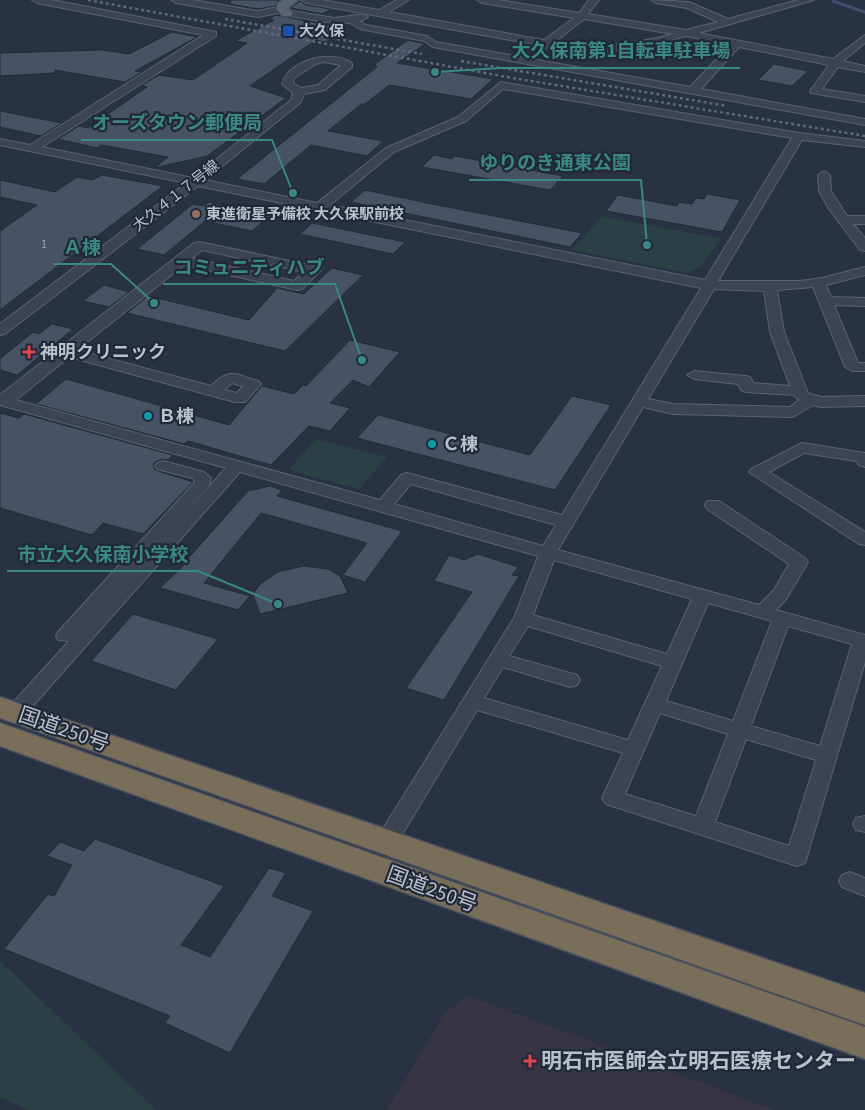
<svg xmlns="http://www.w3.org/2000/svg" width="865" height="1110" viewBox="0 0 865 1110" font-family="'Source Sans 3','Noto Sans JP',sans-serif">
<rect width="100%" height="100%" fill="#283243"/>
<!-- medical -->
<path fill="#373444" d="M 469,996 L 775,1110 L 387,1110 L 445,1012 Z"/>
<!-- green -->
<path fill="#2a4044" d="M 602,216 L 721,239 L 700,268 L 687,273 L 572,250 Z
M 316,439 L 387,457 L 359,489 L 288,470 Z
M 0,961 L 156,1110 L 30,1110 L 0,1097 Z"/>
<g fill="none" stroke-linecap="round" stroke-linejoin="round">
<!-- stream -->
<path stroke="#3e4e6c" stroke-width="3" d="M 833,1 L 865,12"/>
</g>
<!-- building -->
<path fill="#475265" stroke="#232b3a" d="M 231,0 L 279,0 L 275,6 L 258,9 L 230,4 Z
M 300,1 L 306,5 L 331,9 L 323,14 L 291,8 Z
M 275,15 L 346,28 L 326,42 L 316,40 L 250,86 L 286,98 L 207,156 L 154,168 L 168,157 L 101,145 L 97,148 L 58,139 L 79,126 L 88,128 L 147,87 L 142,85 L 159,75 L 193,80 L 247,43 L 235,41 L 274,20 L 271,19 Z
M 172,32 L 197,37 L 135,71 L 142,72 L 125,82 L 55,70 L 55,73 L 0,76 L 0,53 L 103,50 L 129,54 Z
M 408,40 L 425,44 L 397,63 L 493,79 L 471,99 L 389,85 L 365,104 L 361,104 L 328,131 L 383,141 L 367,156 L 311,145 L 264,184 L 237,179 L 377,67 L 375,64 Z
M 774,64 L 808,71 L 792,86 L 758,80 Z
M 0,111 L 41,119 L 62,123 L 41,136 L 0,127 Z
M 434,155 L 452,159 L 455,156 L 563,176 L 550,190 L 422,167 Z
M 102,175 L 163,186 L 0,310 L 0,231 L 37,205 L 0,197 L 0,180 L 55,192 L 77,177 L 92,180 Z
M 365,190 L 437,205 L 582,233 L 570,247 L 351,202 Z
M 707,194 L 740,200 L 722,232 L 606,211 L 618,195 L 677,206 L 679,202 L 692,204 L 696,198 L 704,199 Z
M 209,202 L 271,215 L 252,231 L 205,221 L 164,255 L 137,249 L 193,204 L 204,206 Z
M 312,223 L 405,242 L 393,254 L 300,234 Z
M 332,268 L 363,275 L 285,351 L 127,313 L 148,296 L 249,320 L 277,288 L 304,294 Z
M 104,285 L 129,292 L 109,307 L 83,301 Z
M 52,324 L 73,329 L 17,375 L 0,370 L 0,359 L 33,332 L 39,334 Z
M 350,340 L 400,352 L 369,387 L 353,380 L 330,403 L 350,408 L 330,431 L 309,426 L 271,465 L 188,441 L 184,444 L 36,404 L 66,379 L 229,425 L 262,386 L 294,394 L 303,385 L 306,386 Z
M 572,396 L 611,405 L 555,490 L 357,438 L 378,415 L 530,455 Z
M 0,413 L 19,418 L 24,414 L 173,455 L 168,460 L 162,459 L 155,462 L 153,465 L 155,470 L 193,482 L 143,534 L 103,523 L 92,535 L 0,508 Z
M 270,486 L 282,490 L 277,496 L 402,531 L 365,582 L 343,575 L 367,543 L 261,513 L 204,583 L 250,596 L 238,610 L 160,588 L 186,563 L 184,563 L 248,491 Z
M 478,554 L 518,567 L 512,575 L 519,576 L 444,700 L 406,688 L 472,592 L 434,581 L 449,555 L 464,560 Z
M 303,566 L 328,569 L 340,576 L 348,593 L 260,614 L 253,594 L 260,584 L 278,572 Z
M 133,614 L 218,639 L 176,690 L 91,661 Z
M 95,839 L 224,886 L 181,945 L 210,957 L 269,868 L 286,873 L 272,896 L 313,911 L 230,1053 L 165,1023 L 170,1016 L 4,949 L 48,894 L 54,896 L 72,865 L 47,856 L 60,842 L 84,851 Z"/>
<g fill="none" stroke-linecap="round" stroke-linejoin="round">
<defs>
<path id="minor" d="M 32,0 L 52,0 L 216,32 L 216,36 L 42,147 L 193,178 L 291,100 L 293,93 L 282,84 C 289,60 331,49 352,63 L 352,67 L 325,90 L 304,94 L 300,103 L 205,180 L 317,203 L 386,148 L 458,117 L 501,82 L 799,133 L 865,141 L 865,147 L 802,140 L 718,281 L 800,281 L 822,278 L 865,267 L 865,275 L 826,285 L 831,297 L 865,298 L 865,306 L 834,305 L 858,363 L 865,363 L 865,371 L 852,371 L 845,367 L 813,287 L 777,290 L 784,332 L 808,393 L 821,397 L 865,396 L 865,406 L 820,407 L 813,405 L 793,417 L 673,414 L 643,407 L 558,550 L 759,605 L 774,590 L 789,564 L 707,509 L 705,505 L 707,501 L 719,501 L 805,558 L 808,562 L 787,598 L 776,610 L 865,635 L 865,662 L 805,863 L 797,866 L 606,804 L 602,798 L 623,753 L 477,710 L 379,873 L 371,876 L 363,873 L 360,867 L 363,861 L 514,618 L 538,556 L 240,472 L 23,717 L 16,719 L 9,717 L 6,712 L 9,707 L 69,641 L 58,640 L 56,636 L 58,632 L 195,482 L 192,478 L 157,469 L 155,466 L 157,463 L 163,461 L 204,472 L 211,478 L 209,486 L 170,530 L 226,468 L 0,405 L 0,395 L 194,243 L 199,242 L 314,266 L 321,270 L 302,289 L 297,290 L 184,265 L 77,350 L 211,386 C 231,367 233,374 258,381 L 261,384 L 245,402 L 235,402 L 69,357 L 16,400 L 380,500 L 401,475 L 407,473 L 562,515 L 701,288 L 198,186 L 5,334 L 0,335 L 0,324 L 186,183 L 0,145 L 0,139 L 30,145 L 203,35 L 37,3 ZM 324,62 L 341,65 L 318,85 L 301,88 L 293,83 L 294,78 L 316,64 ZM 503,89 L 792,138 L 705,280 L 330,205 L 394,152 L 466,121 ZM 202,250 L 304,272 L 294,281 L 192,258 ZM 714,289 L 764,291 L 770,332 L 790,386 L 753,383 L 750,377 L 745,376 L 694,371 L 687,375 L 694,379 L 738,384 L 741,390 L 746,392 L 794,395 L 799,400 L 790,407 L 673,404 L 648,399 ZM 232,383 L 243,386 L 237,393 L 224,390 ZM 411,484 L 556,525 L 543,546 L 394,504 ZM 554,560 L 692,599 L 667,654 L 533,615 ZM 708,603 L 772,621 L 733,721 L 666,701 ZM 528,626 L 662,666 L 628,740 L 484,698 L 503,667 L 570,687 L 577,685 L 580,680 L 577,675 L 509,656 ZM 788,626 L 852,644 L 820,746 L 751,726 ZM 660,713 L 728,734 L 696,816 L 625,794 ZM 746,739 L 816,760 L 789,846 L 715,822 Z
M 171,0 L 193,0 L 258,11 L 282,6 L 285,7 L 286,10 L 335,18 L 363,14 L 368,17 L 360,21 L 366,25 L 427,36 L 436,42 L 690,87 L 730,45 L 686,36 L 643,48 L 598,52 L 548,47 L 541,51 L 536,48 L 538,45 L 306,3 L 301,0 L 322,0 L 379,10 L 397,0 L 409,0 L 389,12 L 544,40 L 574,18 L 482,3 L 477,0 L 499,0 L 579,13 L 589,0 L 599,0 L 588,14 L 686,30 L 718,22 L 687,8 L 656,3 L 651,0 L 689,2 L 728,19 L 798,0 L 814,0 L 699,33 L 833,59 L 865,35 L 865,43 L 843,61 L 865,66 L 865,72 L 838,67 L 822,89 L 865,96 L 865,102 L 811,93 L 810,91 L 829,65 L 739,47 L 701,89 L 865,119 L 865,125 L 433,47 L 424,41 L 360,29 L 350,23 L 325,22 L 284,15 L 283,12 L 258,17 L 176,3 ZM 584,19 L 673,34 C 629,46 599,46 555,42 Z
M 824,171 L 830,175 L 831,191 L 847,216 L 865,216 L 865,224 L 853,224 L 865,238 L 865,251 L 860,250 L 829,209 L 819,191 L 818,175 Z
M 802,443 L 865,453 L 865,467 L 859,465 L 856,461 L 804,453 L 769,472 L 865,532 L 865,545 L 859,544 L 749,472 L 751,469 Z
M 864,816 L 865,816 L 865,832 L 856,830 L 853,824 L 856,818 Z
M 850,872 L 865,878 L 865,896 L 842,887 L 839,881 L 842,875 Z"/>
<path id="major" d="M 283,0 L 298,0 L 288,8 L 293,13 L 291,16 L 283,16 L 276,9 L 278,3 Z"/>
<path id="highway" d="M 0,697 L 865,993 L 865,1025 L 0,718 Z
M 0,723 L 865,1027 L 865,1059 L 0,746 Z"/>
</defs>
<!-- minor casing -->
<use href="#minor" stroke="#5a6270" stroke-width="2"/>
<!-- major casing -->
<use href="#major" stroke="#464d5c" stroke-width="3"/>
<!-- highway casing -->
<use href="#highway" stroke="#474f5d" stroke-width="3"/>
<!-- minor -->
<use href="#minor" fill="#3c4453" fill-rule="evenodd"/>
<!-- major -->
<use href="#major" fill="#5a6373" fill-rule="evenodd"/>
<!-- highway -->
<use href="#highway" fill="#796e59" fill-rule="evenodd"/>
<!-- rail -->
<path stroke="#5e687a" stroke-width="2.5" stroke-dasharray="3 3" stroke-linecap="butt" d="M 88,0 L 507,77 L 865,136
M 225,19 L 422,54
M 461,61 L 727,106"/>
</g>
<!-- markers -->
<rect fill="#1a4fb4" stroke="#212938" stroke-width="2" x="282" y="25" width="12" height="12" rx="2.5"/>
<circle fill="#8d6e63" stroke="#212938" stroke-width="2" cx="196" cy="214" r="5"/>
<g fill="#e0444e" stroke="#212938" stroke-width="2">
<path d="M26.5 344.5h5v5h5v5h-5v5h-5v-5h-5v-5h5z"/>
<path d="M527.5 1053.5h5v5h5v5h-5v5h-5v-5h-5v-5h5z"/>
</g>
<g fill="#0f9aa8" stroke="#212938" stroke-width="2">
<circle cx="148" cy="416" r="5"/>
<circle cx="432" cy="444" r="5"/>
</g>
<g text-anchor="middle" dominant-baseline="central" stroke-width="4.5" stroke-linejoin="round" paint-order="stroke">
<!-- far-number labels -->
<g font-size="12" fill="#9ca4b2">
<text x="44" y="244">1</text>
</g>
<!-- far-poi labels -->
<g font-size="15" font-weight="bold" fill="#b9c0cc" stroke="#212938" text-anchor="start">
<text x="299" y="31">大久保</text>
<text x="206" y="214">東進衛星予備校 大久保駅前校</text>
</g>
<!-- far-street labels -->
<g font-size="15" fill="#b9c0cc" stroke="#212938">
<text transform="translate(176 196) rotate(-38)">大久４１７号線</text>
</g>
<!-- poi labels -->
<g font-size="18" font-weight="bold" fill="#b9c0cc" stroke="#212938" text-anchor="start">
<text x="40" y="352">神明クリニック</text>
<text x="158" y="416">Ｂ棟</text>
<text x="442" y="444">Ｃ棟</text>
</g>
<!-- near-street labels -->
<g font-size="21" fill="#b9c0cc" stroke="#212938">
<text transform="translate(64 729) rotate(19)">国道250号</text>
<text transform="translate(432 889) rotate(20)">国道250号</text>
</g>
<!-- near-poi labels -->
<g font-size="21" font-weight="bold" fill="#b9c0cc" stroke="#212938" text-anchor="start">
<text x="541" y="1061">明石市医師会立明石医療センター</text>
</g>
</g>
<!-- callouts -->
<path fill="none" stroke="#3a8886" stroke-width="2" d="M435 72L501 68H740M293 193L272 140H81M647 245L641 180H469M154 303L111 264H53M362 360L335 284H163M278 604L198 571H7"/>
<g fill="#3a8886" stroke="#212938" stroke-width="2">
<circle cx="435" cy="72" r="5"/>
<circle cx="293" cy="193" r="5"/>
<circle cx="647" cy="245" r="5"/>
<circle cx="154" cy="303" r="5"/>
<circle cx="362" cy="360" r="5"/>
<circle cx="278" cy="604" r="5"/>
</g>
<g font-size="19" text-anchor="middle" font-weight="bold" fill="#3a8886" stroke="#212938" stroke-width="4.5" stroke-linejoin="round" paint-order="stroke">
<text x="621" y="57">大久保南第1自転車駐車場</text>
<text x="177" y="129">オーズタウン郵便局</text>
<text x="555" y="169">ゆりのき通東公園</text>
<text x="82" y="254">Ａ棟</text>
<text x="249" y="274">コミュニティハブ</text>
<text x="103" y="561">市立大久保南小学校</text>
</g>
</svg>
